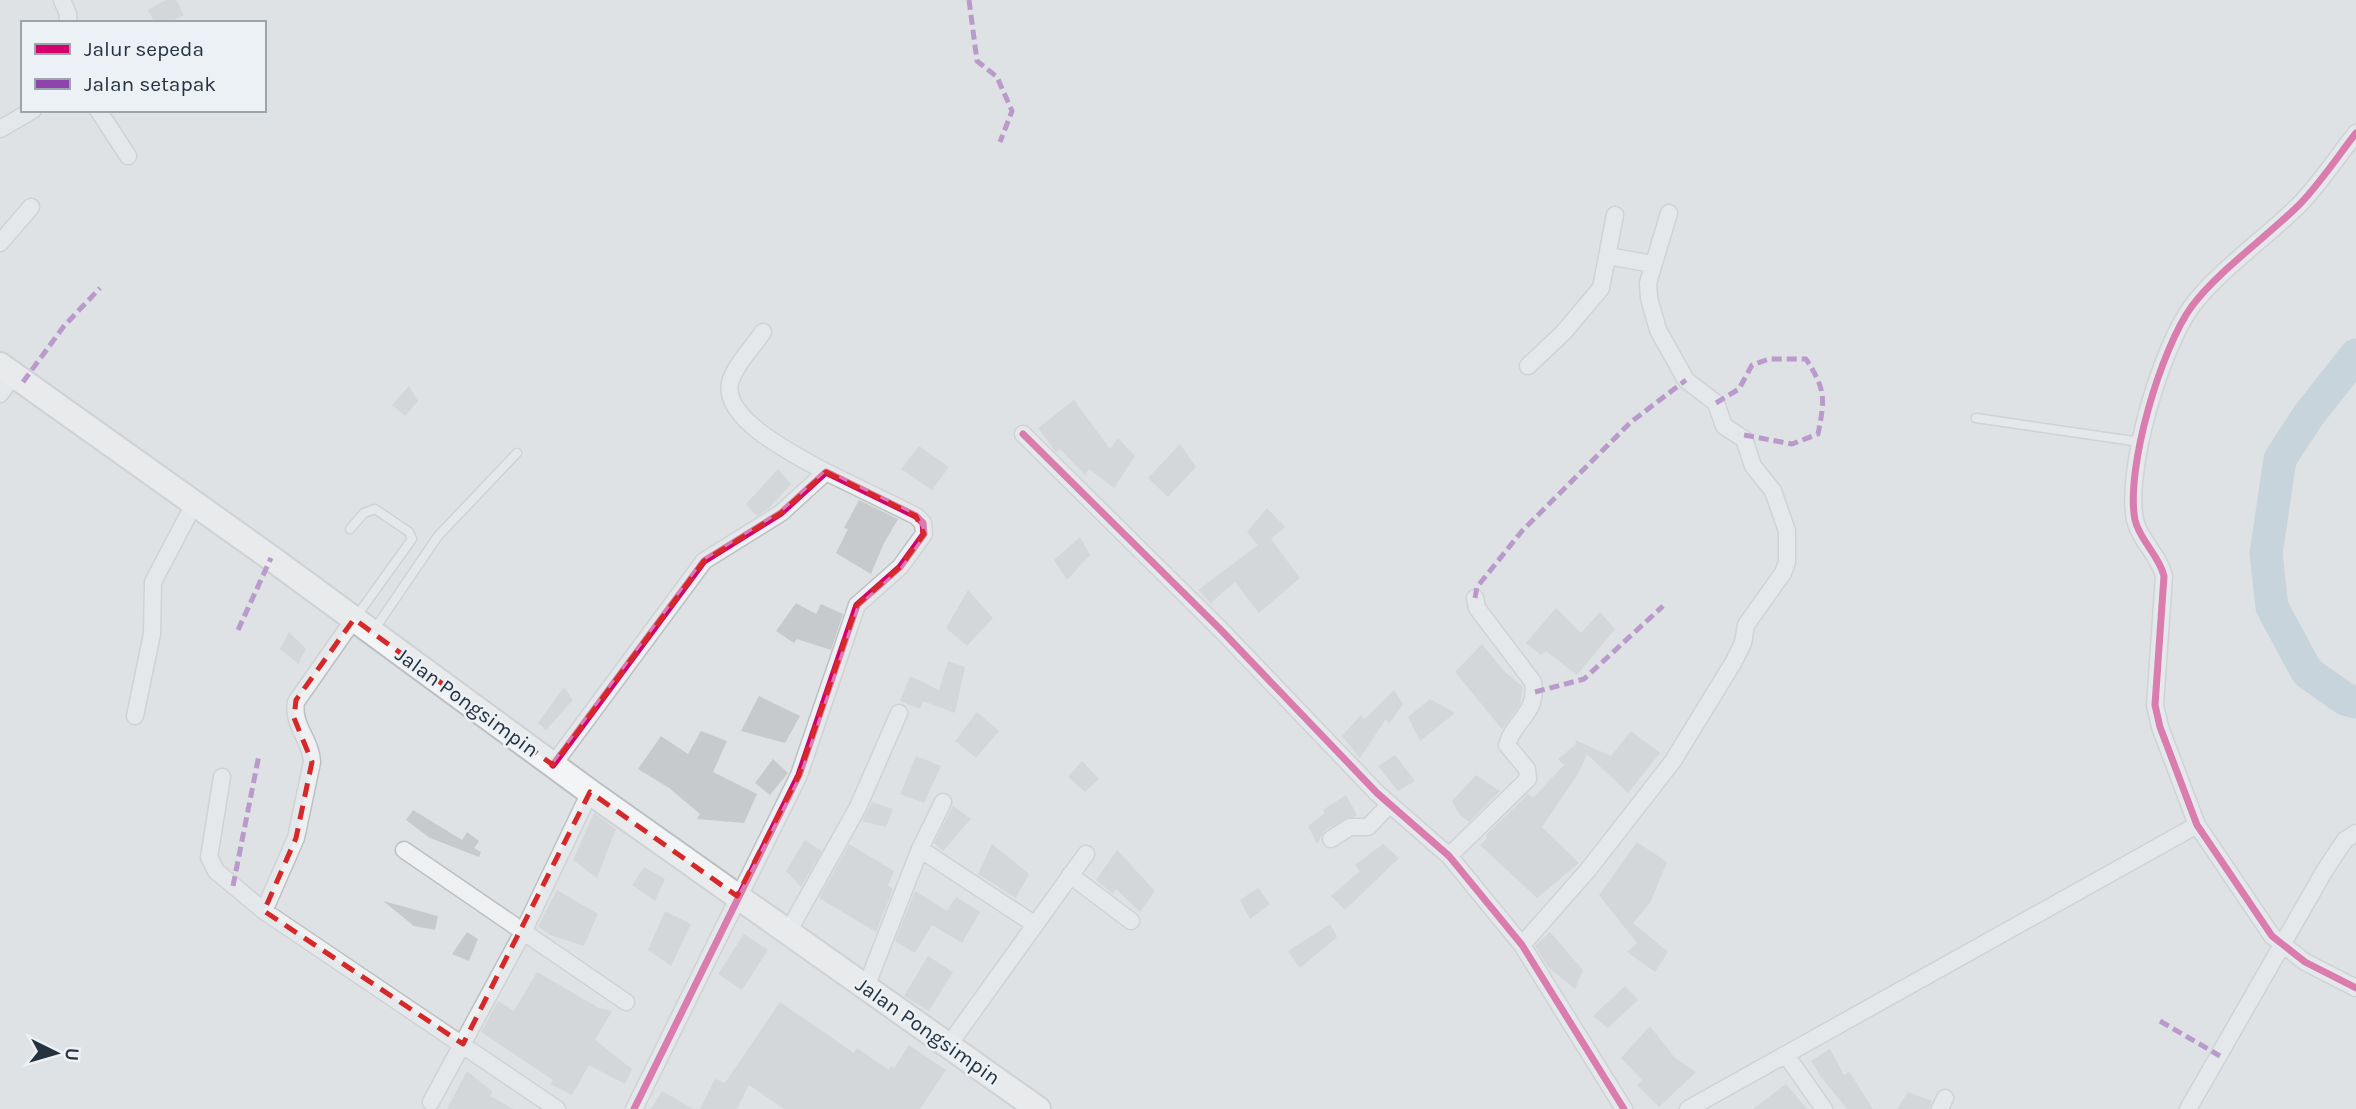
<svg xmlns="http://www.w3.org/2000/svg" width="2356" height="1109" viewBox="0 0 2356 1109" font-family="Karla,sans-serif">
<rect width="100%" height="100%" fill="#dfe2e4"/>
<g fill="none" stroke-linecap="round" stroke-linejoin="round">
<!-- river -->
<path stroke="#aac3d2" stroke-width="33" d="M 2356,355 L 2308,416 L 2280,459 L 2266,554 L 2272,607 L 2307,672 L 2345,699 L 2356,702"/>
</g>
<!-- building -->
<path fill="#c7cacc" d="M 166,0 L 176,0 L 184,15 L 168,23 L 155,23 L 148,10 Z
M 409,386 L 418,401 L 405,416 L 392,405 Z
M 1074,400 L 1110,449 L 1118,438 L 1135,456 L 1114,488 L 1089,469 L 1085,475 L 1060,449 L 1056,452 L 1038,428 Z
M 1180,444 L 1196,467 L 1168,497 L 1148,478 Z
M 919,446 L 949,467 L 932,490 L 901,469 Z
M 778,469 L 791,484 L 768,509 L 757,516 L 746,504 Z
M 859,500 L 898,519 L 883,545 L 871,574 L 836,553 L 848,529 L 844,528 Z
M 1267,508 L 1285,527 L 1271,539 L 1300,578 L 1259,613 L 1235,582 L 1211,603 L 1198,590 L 1258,545 L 1247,532 Z
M 1080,537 L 1090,555 L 1067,580 L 1054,560 Z
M 968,590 L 993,618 L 967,646 L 946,628 Z
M 796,603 L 816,614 L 821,604 L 843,614 L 831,650 L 797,639 L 794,643 L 776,631 Z
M 1556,608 L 1581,633 L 1600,612 L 1615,629 L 1577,675 L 1546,651 L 1541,655 L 1526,643 Z
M 289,632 L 306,649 L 298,664 L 280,649 Z
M 1482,644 L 1505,672 L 1523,687 L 1520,705 L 1502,729 L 1455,672 Z
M 948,661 L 965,667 L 955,713 L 923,701 L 920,709 L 900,701 L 910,676 L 939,690 Z
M 564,687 L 573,700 L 546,730 L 538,723 Z
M 1394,690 L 1403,704 L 1389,724 L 1386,719 L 1360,758 L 1342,736 L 1361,715 L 1364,720 Z
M 759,696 L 800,716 L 785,743 L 741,731 Z
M 1430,699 L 1455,713 L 1420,741 L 1408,717 Z
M 977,712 L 999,731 L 976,758 L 955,741 Z
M 701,731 L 727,741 L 713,772 L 757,794 L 744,823 L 697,819 L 700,814 L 669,788 L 638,769 L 661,736 L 688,754 Z
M 1631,731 L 1660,753 L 1628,793 L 1587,754 L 1578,774 L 1542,827 L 1579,863 L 1537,898 L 1480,845 L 1487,838 L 1485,836 L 1528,794 L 1533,798 L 1564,765 L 1558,759 L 1576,744 L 1575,740 L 1611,756 Z
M 1395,755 L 1415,781 L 1398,791 L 1378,766 Z
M 916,756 L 941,766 L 924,803 L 900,794 Z
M 773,759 L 788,773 L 770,795 L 755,783 Z
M 1082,761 L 1099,779 L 1085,792 L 1068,777 Z
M 1476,775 L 1500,791 L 1469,822 L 1459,814 L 1452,801 Z
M 1346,795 L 1357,815 L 1325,830 L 1317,844 L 1308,826 L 1325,813 L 1323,810 Z
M 872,802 L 893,809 L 886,827 L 862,821 Z
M 953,806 L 971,819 L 943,851 L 934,843 Z
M 413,810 L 462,840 L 467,832 L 479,841 L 474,848 L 481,852 L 479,857 L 430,838 L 406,820 Z
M 594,813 L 616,829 L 597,878 L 573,860 Z
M 805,840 L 822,851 L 801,887 L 786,871 Z
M 1637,842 L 1667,862 L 1650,903 L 1633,923 L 1668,952 L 1655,972 L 1627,952 L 1637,943 L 1599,895 Z
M 849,844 L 894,871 L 888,886 L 893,889 L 876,932 L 819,898 Z
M 992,844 L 1029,874 L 1016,898 L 978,874 Z
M 1383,844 L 1399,858 L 1345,910 L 1331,896 L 1360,871 L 1355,865 Z
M 1117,850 L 1155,891 L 1140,912 L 1116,889 L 1113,894 L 1096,880 Z
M 644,867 L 665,879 L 655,901 L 632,885 Z
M 1258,888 L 1270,904 L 1250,919 L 1240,900 Z
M 557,890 L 598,914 L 584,946 L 550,935 L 538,926 Z
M 915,891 L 947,911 L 956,897 L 980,912 L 962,943 L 932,925 L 915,953 L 895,941 Z
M 383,901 L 438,916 L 435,930 L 414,926 Z
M 665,911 L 691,924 L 671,966 L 648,950 Z
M 1330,924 L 1337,937 L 1300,968 L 1288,951 Z
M 467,932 L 478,939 L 469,961 L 452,954 Z
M 1550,932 L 1583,970 L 1575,989 L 1548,967 L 1535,946 Z
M 744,934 L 768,950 L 742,990 L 718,974 Z
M 928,956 L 953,972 L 929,1011 L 904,996 Z
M 537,972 L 599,1008 L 612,1011 L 595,1040 L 632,1069 L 625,1084 L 589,1065 L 572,1095 L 550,1084 L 553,1080 L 481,1032 L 498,1001 L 514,1011 Z
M 1625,986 L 1638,1000 L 1608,1028 L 1593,1016 Z
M 780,1002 L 854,1053 L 857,1048 L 889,1070 L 891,1066 L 894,1068 L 909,1045 L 946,1070 L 920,1109 L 784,1109 L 749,1085 L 737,1109 L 700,1109 L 715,1079 L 725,1083 Z
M 1650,1026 L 1675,1058 L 1696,1072 L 1659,1107 L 1637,1085 L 1642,1080 L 1621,1058 Z
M 1830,1049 L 1844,1075 L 1849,1071 L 1873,1109 L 1847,1109 L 1821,1077 L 1811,1061 Z
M 467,1071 L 493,1092 L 490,1096 L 513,1109 L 447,1109 Z
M 1786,1084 L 1807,1109 L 1753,1109 Z
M 662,1091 L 693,1109 L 651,1109 Z
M 1908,1092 L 1932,1101 L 1930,1109 L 1897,1109 Z"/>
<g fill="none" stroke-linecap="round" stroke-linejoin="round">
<defs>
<path id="service" d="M 1976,418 L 2140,442
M 350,529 L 364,513 L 375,509 L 409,532 L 412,539 L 356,617
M 374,630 L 438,536 L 517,453"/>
<path id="minor" d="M 62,0 L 68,14 L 68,23
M 98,110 L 128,156
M 0,129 L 33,110
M 2356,133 C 2338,156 2321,182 2300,204 C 2268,236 2217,272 2192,306 C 2161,348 2125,469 2135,520 C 2140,541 2159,555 2164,576 L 2155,705 L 2160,727 L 2197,825 L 2272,936 L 2305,962 L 2356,988
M 0,243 L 31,207
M 1608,256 L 1653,264
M 763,332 C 753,347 734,366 730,383 C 722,420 799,457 826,472
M 1528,366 L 1563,333 L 1601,288 L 1615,215
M 0,394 L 14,375
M 1023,434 L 1220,629 L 1377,793 L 1449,856 L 1522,945 L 1624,1109
M 135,716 L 152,634 L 153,582 L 193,506
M 553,765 L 704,561 L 781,513 L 826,472 L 916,516 L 923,523 L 924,534 L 900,567 L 857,605 L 799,775 L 634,1109
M 222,777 L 209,857 L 216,871 L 264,911 L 557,1109
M 943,802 L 920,849 L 1034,924
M 1331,839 L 1350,827 L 1368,827 L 1390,804
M 404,850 L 626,1002
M 1449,856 L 1528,779 L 1527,769 L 1507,745 C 1514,719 1538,715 1533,682 L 1477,608 L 1475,598
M 1070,875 L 1131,921
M 264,911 L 296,838 L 312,762 C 311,739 292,726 296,702 L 354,619
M 788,932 L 858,807 L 899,713
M 1522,945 L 1588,870 L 1673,761 L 1733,663 L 1743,643 L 1746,625 L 1783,573 L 1787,562 L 1787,531 L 1773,491 L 1753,466 L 1744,439 L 1724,426 L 1716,403 L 1686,380 L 1658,330 L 1649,298 L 1648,283 L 1669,213
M 866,987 L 920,849
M 948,1046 L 1086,854
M 1786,1055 L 1824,1109
M 431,1102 L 523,932 L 590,792
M 1688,1109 L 2197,825
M 1940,1109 L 1945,1098
M 2188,1109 L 2325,870 L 2345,840 L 2356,833"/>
<path id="primary" d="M 0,365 L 271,558 L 590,792 L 1038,1109"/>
</defs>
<!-- service casing -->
<use href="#service" stroke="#bdc0c2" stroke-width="11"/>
<!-- minor casing -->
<use href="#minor" stroke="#bdc0c2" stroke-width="19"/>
<!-- primary casing -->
<use href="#primary" stroke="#bbbfc2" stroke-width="28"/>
<!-- service -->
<use href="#service" stroke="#eef0f2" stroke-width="8"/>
<!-- minor -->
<use href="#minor" stroke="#eef0f2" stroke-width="16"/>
<!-- primary -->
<use href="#primary" stroke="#f3f4f5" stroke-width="24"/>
<!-- quiet -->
<path stroke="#8e44ad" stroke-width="5" stroke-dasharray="10 5" stroke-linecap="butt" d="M 969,0 L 977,61 L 997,77 L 1012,111 L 1000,142
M 23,382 L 64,326 L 100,288
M 1716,403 L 1739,389 L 1752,365 L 1769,359 L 1806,359 C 1826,390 1825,399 1818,434 L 1792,444 L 1739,434
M 1475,598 L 1477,587 L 1522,531 L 1631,422 L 1686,380
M 238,630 L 271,558
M 1535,692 L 1584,679 L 1663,606
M 233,886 L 259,755
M 2160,1021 L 2220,1056"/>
<defs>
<path id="cycleway" d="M 2356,133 C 2338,156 2321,182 2300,204 C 2268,236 2217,272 2192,306 C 2161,348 2125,469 2135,520 C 2140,541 2159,555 2164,576 L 2155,705 L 2160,727 L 2197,825 L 2272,936 L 2305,962 L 2356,988
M 1023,434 L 1220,629 L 1377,793 L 1449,856 L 1522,945 L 1624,1109
M 553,765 L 704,561 L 781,513 L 826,472 L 916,516 L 923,523 L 924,534 L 900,567 L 857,605 L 799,775 L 634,1109"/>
</defs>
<!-- cycleway casing -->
<use href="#cycleway" stroke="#ebf1f5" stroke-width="11"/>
<!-- cycleway -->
<use href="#cycleway" stroke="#d6006c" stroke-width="7"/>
</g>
<!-- marked area -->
<path d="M0 0H2356V1109H0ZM 826,472 L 916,516 L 924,534 L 900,567 L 857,605 L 799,775 L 737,896 L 590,792 L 463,1044 L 264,911 L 296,838 L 312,762 L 294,718 L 296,700 L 354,619 L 553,765 L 704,561 L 781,513 Z" fill="#dfe2e4" fill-opacity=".55" fill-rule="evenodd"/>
<path fill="none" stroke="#d62828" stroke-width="5" stroke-dasharray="14 9" stroke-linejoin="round" d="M 826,472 L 916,516 L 924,534 L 900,567 L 857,605 L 799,775 L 737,896 L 590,792 L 463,1044 L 264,911 L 296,838 L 312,762 L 294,718 L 296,700 L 354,619 L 553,765 L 704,561 L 781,513 Z"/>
<g text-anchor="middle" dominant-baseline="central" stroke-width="5" stroke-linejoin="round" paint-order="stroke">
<!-- street labels -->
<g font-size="21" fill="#25323f" stroke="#ebf1f5">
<text transform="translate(467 702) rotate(36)">Jalan Pongsimpin</text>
<text transform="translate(928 1031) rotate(35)">Jalan Pongsimpin</text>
</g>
</g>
<!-- legend -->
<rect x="21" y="21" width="245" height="91" fill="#ebf1f5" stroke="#9ca5ac" stroke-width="2"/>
<rect x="35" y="44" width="35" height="10" fill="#d6006c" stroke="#9ca5ac" stroke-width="2"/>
<text x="84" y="56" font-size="21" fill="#25323f">Jalur sepeda</text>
<rect x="35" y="79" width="35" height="10" fill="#8e44ad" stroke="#9ca5ac" stroke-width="2"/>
<text x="84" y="91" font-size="21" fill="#25323f">Jalan setapak</text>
<!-- north arrow -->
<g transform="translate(56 1053) rotate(95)" stroke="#ebf1f5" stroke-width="5" paint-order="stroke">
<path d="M0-5L12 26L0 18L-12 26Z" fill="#25323f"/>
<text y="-10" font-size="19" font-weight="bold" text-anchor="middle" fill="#25323f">U</text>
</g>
</svg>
